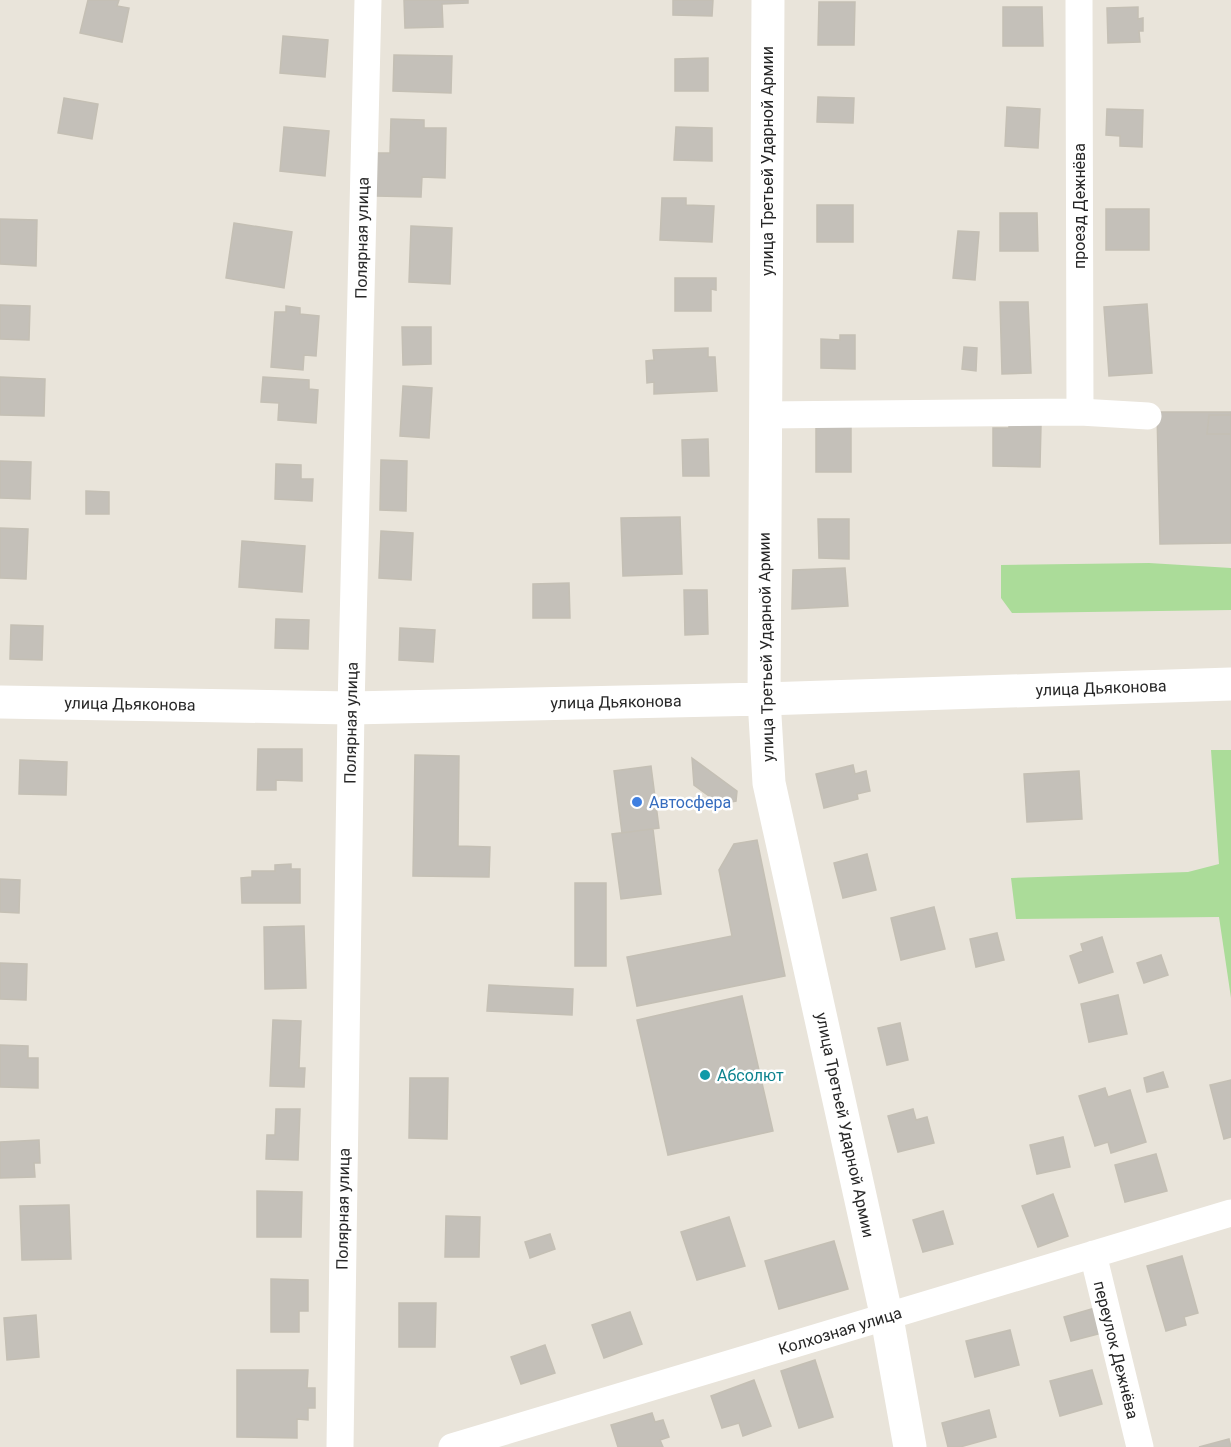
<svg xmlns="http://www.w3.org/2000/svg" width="1231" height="1447" viewBox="0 0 1231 1447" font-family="Roboto,sans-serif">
<rect width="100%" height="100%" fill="#e9e4da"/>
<!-- green -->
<path fill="#abdc99" d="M 1149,563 L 1231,568 L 1231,610 L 1012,613 L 1001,598 L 1001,565 Z
M 1211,750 L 1231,750 L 1231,998 L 1219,917 L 1016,919 L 1011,878 L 1188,872 L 1219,864 Z"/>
<!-- building -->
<path fill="#c4c0b9" stroke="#c4bfb4" stroke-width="1.5" d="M 88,0 L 119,0 L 117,6 L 129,8 L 122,42 L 80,33 Z
M 404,0 L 468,0 L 468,3 L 442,4 L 443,27 L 405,28 Z
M 673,0 L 713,0 L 712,16 L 673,15 Z
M 819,2 L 855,2 L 854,45 L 818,45 Z
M 1003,7 L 1042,7 L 1043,46 L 1003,46 Z
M 1138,7 L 1138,19 L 1143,18 L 1143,31 L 1139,31 L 1140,42 L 1108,43 L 1107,8 Z
M 283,36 L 328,40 L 325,77 L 280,73 Z
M 394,55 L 452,56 L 451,93 L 393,91 Z
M 708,58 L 708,91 L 675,91 L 675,59 Z
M 818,97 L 854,98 L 853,123 L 817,122 Z
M 64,98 L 98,104 L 92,139 L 58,133 Z
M 1007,107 L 1040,109 L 1038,148 L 1005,146 Z
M 1107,109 L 1143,110 L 1142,147 L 1120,146 L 1120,136 L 1106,135 Z
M 391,119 L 424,120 L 424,128 L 446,128 L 445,178 L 422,177 L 421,197 L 376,196 L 377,153 L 390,153 Z
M 284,127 L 329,131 L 325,176 L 280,171 Z
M 676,127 L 712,128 L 712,161 L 674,160 Z
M 662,198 L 686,198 L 686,205 L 714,206 L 712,242 L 660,240 Z
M 817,205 L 853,205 L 853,242 L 817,242 Z
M 1106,209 L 1149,209 L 1149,250 L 1106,250 Z
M 1000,213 L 1037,213 L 1038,251 L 1000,251 Z
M 0,219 L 37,220 L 36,266 L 0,264 Z
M 234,223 L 292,232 L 284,288 L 226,278 Z
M 411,226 L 452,228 L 450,284 L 409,282 Z
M 958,231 L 979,232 L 975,280 L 953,278 Z
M 675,278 L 716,278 L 716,290 L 711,289 L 711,311 L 675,311 Z
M 1000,302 L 1028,302 L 1031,373 L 1002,374 Z
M 1147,304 L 1152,373 L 1109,376 L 1104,307 Z
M 0,305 L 30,306 L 29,340 L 0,339 Z
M 286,306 L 300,308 L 300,314 L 319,316 L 316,356 L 304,355 L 303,370 L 271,367 L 275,312 L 286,312 Z
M 402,327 L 431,327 L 431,364 L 403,365 Z
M 840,335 L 855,335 L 855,369 L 821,368 L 821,339 L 840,340 Z
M 964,347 L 977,348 L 976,371 L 962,369 Z
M 708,348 L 708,357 L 715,357 L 717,391 L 654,394 L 654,382 L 647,383 L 646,361 L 654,360 L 653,350 Z
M 0,377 L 45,379 L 44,416 L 0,415 Z
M 263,377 L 309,380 L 309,389 L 318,390 L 316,423 L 278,420 L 279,403 L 261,402 Z
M 403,386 L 432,388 L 429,438 L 400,436 Z
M 1157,412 L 1231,412 L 1231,543 L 1160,544 Z
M 1209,415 L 1231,415 L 1231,434 L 1207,434 Z
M 816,425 L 851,425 L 851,472 L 816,472 Z
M 1009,425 L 1041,425 L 1040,467 L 993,466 L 993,428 L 1009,428 Z
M 708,439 L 709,476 L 683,476 L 682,440 Z
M 381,460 L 407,461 L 406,511 L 380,510 Z
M 0,461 L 31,462 L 30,499 L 0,498 Z
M 276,464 L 301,465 L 301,479 L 313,479 L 312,501 L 275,499 Z
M 86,491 L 109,492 L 109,514 L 86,514 Z
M 680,517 L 682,574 L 623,576 L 621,518 Z
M 818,519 L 849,519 L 849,559 L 819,558 Z
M 0,528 L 28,529 L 26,579 L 0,578 Z
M 381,531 L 413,533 L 411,580 L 379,578 Z
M 242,541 L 305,546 L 302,592 L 239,587 Z
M 845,568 L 848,606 L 792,609 L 793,570 Z
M 569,583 L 570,618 L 533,618 L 533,584 Z
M 684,590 L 707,590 L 708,634 L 685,635 Z
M 276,619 L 309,620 L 308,649 L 275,648 Z
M 11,625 L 43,626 L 42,660 L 10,659 Z
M 400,628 L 435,630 L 433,662 L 399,660 Z
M 258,749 L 302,749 L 302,781 L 276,780 L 276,790 L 257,790 Z
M 415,755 L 459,756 L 458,846 L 490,847 L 489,877 L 413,876 Z
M 692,758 L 737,791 L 736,801 L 720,804 L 694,785 Z
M 20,760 L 67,762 L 66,795 L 19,794 Z
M 853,765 L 855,774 L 866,771 L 870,791 L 857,794 L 858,799 L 824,808 L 816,774 Z
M 651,766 L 659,828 L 622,833 L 614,771 Z
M 1079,771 L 1082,819 L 1027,822 L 1024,774 Z
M 653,829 L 661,894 L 621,899 L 612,834 Z
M 757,840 L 785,976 L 637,1006 L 627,957 L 732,936 L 719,870 L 734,844 Z
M 867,854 L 876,890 L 843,898 L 834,863 Z
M 291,864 L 291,869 L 300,869 L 300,903 L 242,903 L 241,878 L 252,877 L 252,871 L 275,871 L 275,865 Z
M 0,879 L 20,880 L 19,913 L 0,912 Z
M 575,883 L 606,883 L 606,966 L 575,966 Z
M 934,907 L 945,949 L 901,960 L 891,918 Z
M 304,926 L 306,988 L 265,989 L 264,927 Z
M 997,933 L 1004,960 L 976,967 L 970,939 Z
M 1102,937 L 1113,972 L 1079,983 L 1070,956 L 1083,951 L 1081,944 Z
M 1161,955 L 1168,975 L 1144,983 L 1137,963 Z
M 0,963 L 27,964 L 26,1000 L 0,999 Z
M 489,985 L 573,989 L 572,1015 L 487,1011 Z
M 1118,995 L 1127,1034 L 1089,1042 L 1081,1004 Z
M 742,996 L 773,1131 L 668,1155 L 637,1020 Z
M 273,1020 L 301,1021 L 299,1068 L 305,1068 L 304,1087 L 270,1086 Z
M 900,1023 L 908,1060 L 887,1065 L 878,1028 Z
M 0,1045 L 28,1046 L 28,1058 L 38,1058 L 38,1088 L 0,1087 Z
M 1163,1072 L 1168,1087 L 1147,1092 L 1144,1078 Z
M 410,1078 L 448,1078 L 447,1139 L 409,1138 Z
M 1231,1080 L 1231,1137 L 1224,1139 L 1210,1085 Z
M 1105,1088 L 1108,1097 L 1130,1090 L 1146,1142 L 1111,1153 L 1108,1142 L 1095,1146 L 1079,1096 Z
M 276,1109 L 300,1109 L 298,1160 L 266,1159 L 267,1135 L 275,1135 Z
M 913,1109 L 916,1120 L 927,1117 L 934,1143 L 898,1152 L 888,1116 Z
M 1063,1137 L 1070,1167 L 1037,1174 L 1030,1145 Z
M 39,1140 L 40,1163 L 34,1163 L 35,1177 L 0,1178 L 0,1142 Z
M 1156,1154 L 1167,1191 L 1125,1202 L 1115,1165 Z
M 257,1191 L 302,1192 L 301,1237 L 257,1237 Z
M 1053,1194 L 1068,1236 L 1038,1247 L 1022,1206 Z
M 69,1205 L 71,1259 L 22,1260 L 20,1206 Z
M 943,1211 L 953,1244 L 923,1252 L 913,1220 Z
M 446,1216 L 480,1217 L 479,1257 L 445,1257 Z
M 729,1217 L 745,1266 L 697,1280 L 681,1232 Z
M 550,1234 L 555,1249 L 530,1258 L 525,1242 Z
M 834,1241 L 848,1289 L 779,1309 L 765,1261 Z
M 1182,1256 L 1198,1313 L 1184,1317 L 1186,1325 L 1166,1331 L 1147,1266 Z
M 271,1279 L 308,1280 L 308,1311 L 299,1311 L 299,1332 L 271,1332 Z
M 399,1303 L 436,1303 L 435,1347 L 399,1347 Z
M 1095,1308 L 1102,1333 L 1071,1341 L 1064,1317 Z
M 630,1312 L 642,1344 L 604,1358 L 592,1325 Z
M 36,1315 L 39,1357 L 7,1360 L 4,1318 Z
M 1010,1330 L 1019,1365 L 975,1377 L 966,1341 Z
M 545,1345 L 555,1373 L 521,1384 L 511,1357 Z
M 815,1360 L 833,1417 L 799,1428 L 781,1371 Z
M 237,1370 L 308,1370 L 307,1388 L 315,1388 L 315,1408 L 308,1408 L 308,1420 L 297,1419 L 297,1438 L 237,1437 Z
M 1092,1370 L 1102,1404 L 1060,1416 L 1050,1381 Z
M 754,1380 L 771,1426 L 743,1436 L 739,1423 L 722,1428 L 711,1396 Z
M 989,1410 L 996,1437 L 960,1447 L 948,1447 L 942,1423 Z
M 652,1413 L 655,1422 L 663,1420 L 669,1437 L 660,1440 L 663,1447 L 618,1447 L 611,1425 Z
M 1229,1439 L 1231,1447 L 1199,1447 Z"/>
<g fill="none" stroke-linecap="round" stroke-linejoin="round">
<!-- street -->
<path stroke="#fff" stroke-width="27" d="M 1079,0 L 1080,412
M 765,415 L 1080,412 L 1148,416
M 1093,1254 L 1140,1447
M 340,1447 L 351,708 L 368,0
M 452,1447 L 1231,1213"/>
<!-- secondary -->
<path stroke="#fff" stroke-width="33" d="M 768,0 L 764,699 L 769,783 L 887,1318 L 910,1447
M 0,702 L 351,708 L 764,699 L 1231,684"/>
</g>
<!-- markers -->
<circle fill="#3f7fe0" stroke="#fff" stroke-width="2" cx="637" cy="802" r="6"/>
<circle fill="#0f9aa8" stroke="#fff" stroke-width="2" cx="705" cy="1075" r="6"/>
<g text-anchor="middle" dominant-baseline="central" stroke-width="5" stroke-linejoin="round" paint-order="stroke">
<!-- street labels -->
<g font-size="16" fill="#272727" stroke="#fff">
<text transform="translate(767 161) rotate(-90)">улица Третьей Ударной Армии</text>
<text transform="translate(1079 206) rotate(-90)">проезд Дежнёва</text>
<text transform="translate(362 238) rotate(-89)">Полярная улица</text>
<text transform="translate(766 647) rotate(-91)">улица Третьей Ударной Армии</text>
<text transform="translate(1101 688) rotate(-2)">улица Дьяконова</text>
<text transform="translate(616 702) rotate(-1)">улица Дьяконова</text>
<text transform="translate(130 704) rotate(1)">улица Дьяконова</text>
<text transform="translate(351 723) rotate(-89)">Полярная улица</text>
<text transform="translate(845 1125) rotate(78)">улица Третьей Ударной Армии</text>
<text transform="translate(343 1209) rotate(-89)">Полярная улица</text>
<text transform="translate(840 1331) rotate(-17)">Колхозная улица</text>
<text transform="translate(1116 1350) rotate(76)">переулок Дежнёва</text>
</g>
<!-- shop labels -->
<g font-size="16" fill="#366cbe" stroke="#fff" text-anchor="start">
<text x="649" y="802">Автосфера</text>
</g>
<!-- culture labels -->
<g font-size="16" fill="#0d838f" stroke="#fff" text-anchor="start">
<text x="717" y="1075">Абсолют</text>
</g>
</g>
</svg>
